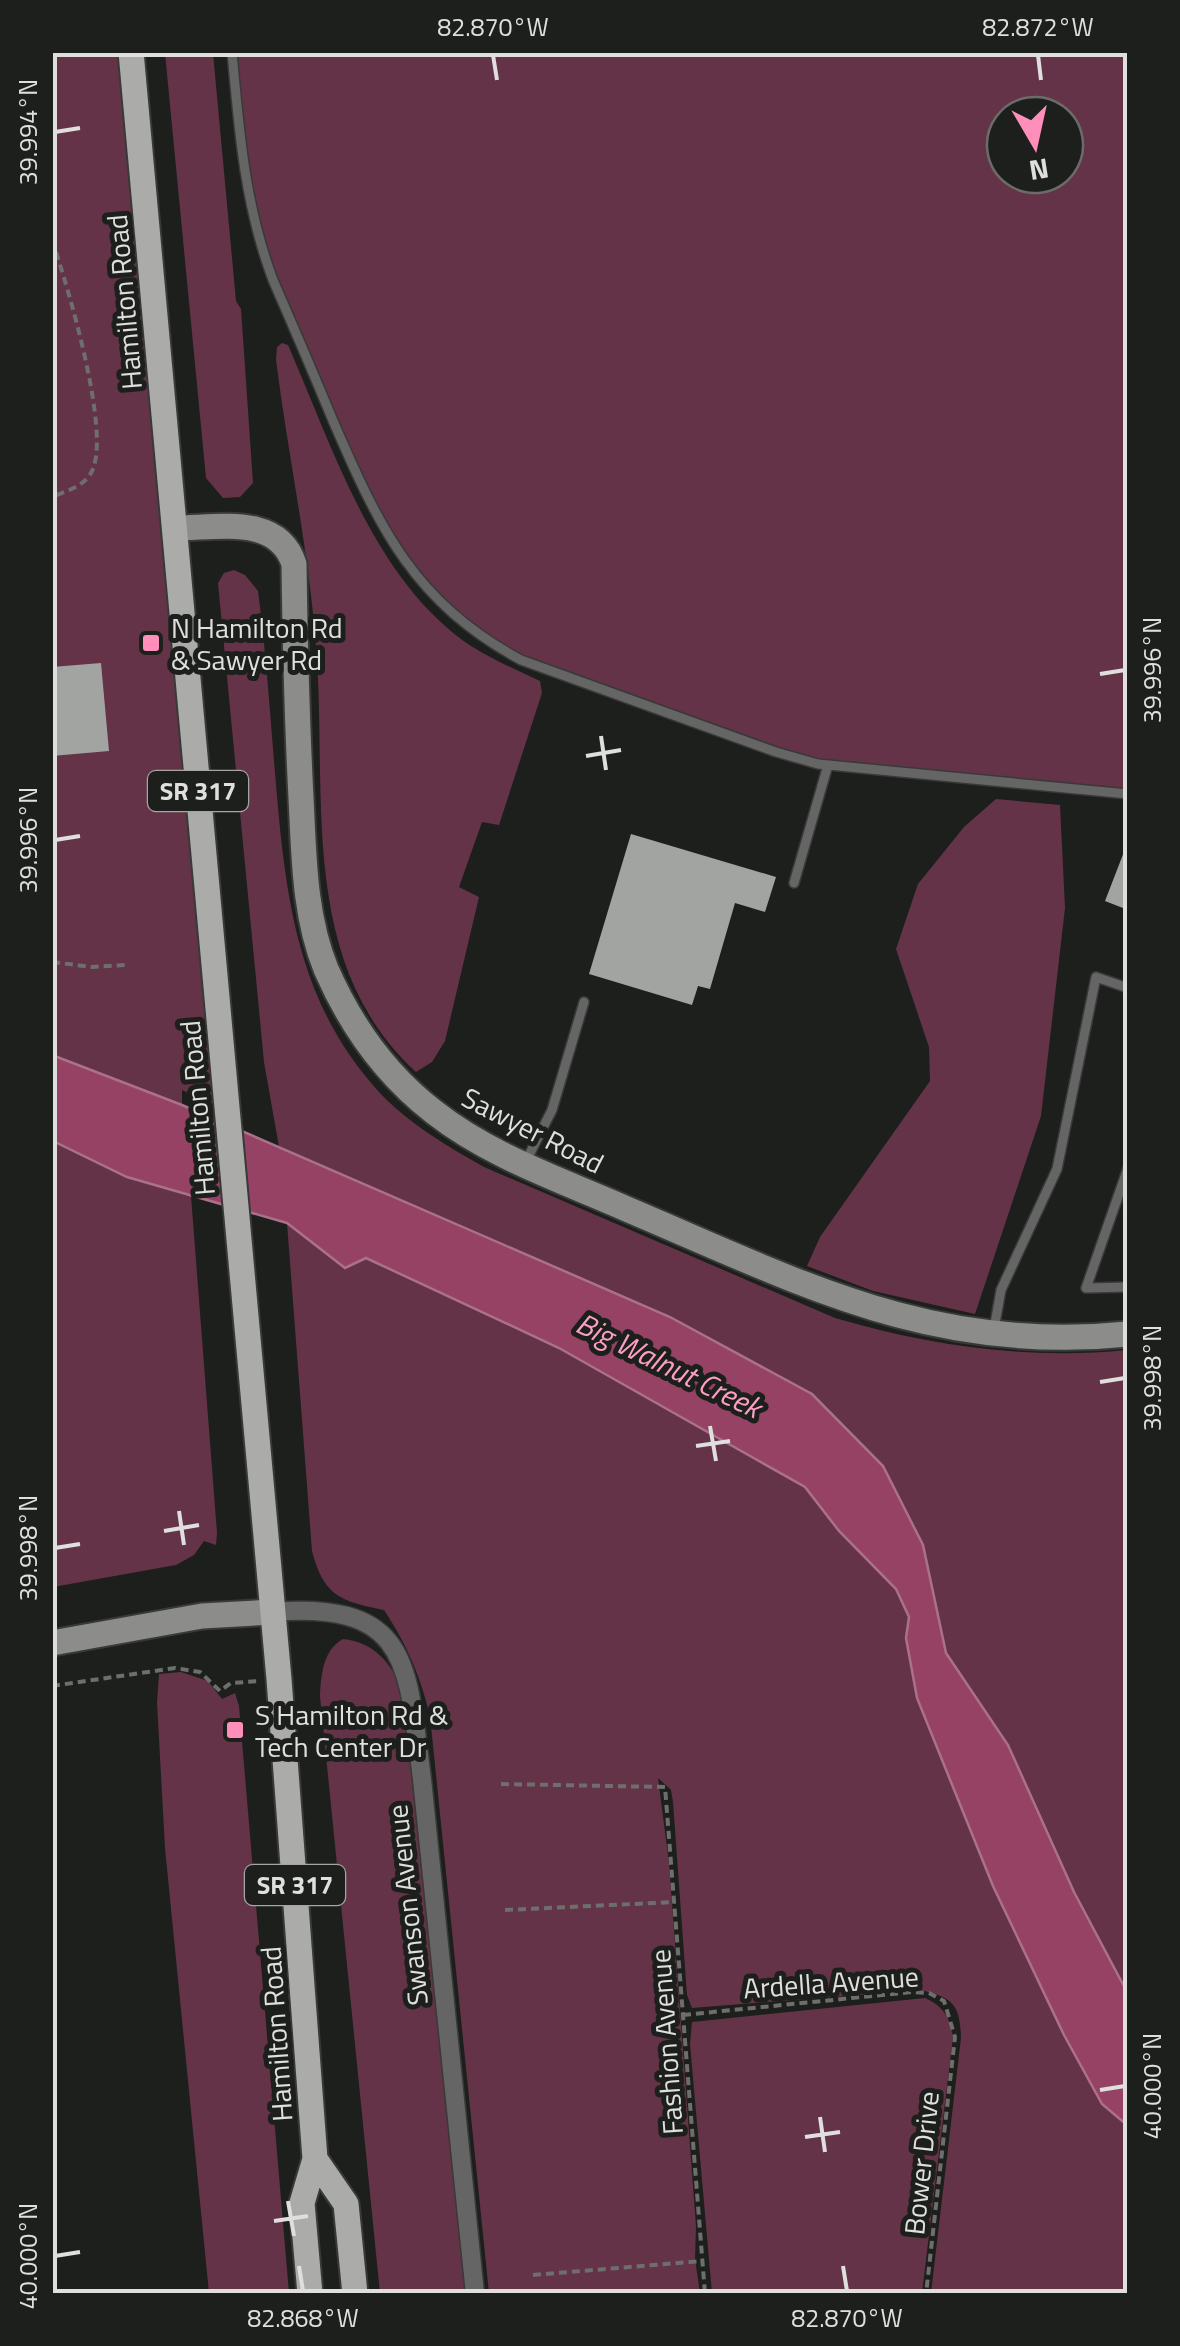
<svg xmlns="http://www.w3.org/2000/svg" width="1180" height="2346" viewBox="0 0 1180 2346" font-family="'Titillium Web',sans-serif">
<rect width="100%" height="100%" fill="#1d1f1d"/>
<!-- green -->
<path fill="#643347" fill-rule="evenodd" d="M 52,53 L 131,53 L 227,1110 L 182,1090 L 182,1105 L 53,1055 Z
M 165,53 L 213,53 L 236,301 L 241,309 L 253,483 L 240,497 L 223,498 L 206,478 Z
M 232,53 L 1127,53 L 1127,794 L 818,764 L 521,660 L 455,616 L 381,528 L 260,245 ZM 1005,115 L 1065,115 L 1065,175 L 1005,175 Z
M 282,343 L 288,345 C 333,448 374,581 471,646 C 493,660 517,670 540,681 L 542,693 L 499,825 L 482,822 L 459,887 L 479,897 L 445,1041 L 432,1062 L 416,1072 C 296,962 328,793 316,647 C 309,551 288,456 276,360 L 277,347 Z
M 234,570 L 245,575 L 258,591 C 266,652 270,713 275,773 C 285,892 295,1000 379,1092 C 409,1124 447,1146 484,1167 L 835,1318 C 931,1346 1028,1360 1127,1350 L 1127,1992 L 1074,1892 L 1008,1745 L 946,1653 L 923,1545 L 812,1394 L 670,1317 L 279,1147 L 264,1062 L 218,583 L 224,573 Z
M 996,799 L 1060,805 L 1065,908 L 1041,1116 L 975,1314 L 873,1291 L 807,1266 L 820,1237 L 930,1081 L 929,1047 L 896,949 L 918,884 L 964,827 Z
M 52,1141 L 127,1177 L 191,1196 L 217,1533 L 216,1545 L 204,1541 L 194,1555 L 176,1565 L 53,1587 Z
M 287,1223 L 345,1268 L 366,1258 L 559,1348 L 805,1487 L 839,1531 L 895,1589 L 909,1617 L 906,1638 L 1064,2035 L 1102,2103 L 1127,2125 L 1127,2293 L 931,2293 L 961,2038 C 960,2004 953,1998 921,1990 L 692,2008 L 687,1995 L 673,1802 L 671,1790 L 658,1778 L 669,1863 L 696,2226 L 695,2259 L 700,2293 L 489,2293 L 430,1716 C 420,1675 407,1645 384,1610 C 340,1601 324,1596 312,1551 Z
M 343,1639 C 374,1642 391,1663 402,1689 L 467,2293 L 380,2293 L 320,1696 C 321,1675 323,1650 343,1639 Z
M 181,1672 L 208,1681 L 222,1699 L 235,1693 L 239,1706 L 289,2293 L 209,2293 L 165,1848 L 157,1702 L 159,1674 Z
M 925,1998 C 943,2006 950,2017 953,2037 L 922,2293 L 712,2293 L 690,2044 L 692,2022 Z"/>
<!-- water -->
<path fill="#954265" stroke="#ab7189" stroke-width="2.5" d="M 52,1055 L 182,1105 L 670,1317 L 812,1394 L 883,1466 L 923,1545 L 946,1653 L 1008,1745 L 1074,1892 L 1127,1992 L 1127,2125 L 1102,2104 L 1064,2035 L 993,1886 L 917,1698 L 906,1638 L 909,1617 L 896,1589 L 839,1531 L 805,1487 L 559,1348 L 366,1258 L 345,1268 L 287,1223 L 127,1177 L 53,1141 Z"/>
<!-- building -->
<path fill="#a2a4a1" d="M 101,663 L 109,751 L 52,756 L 52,667 Z
M 631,834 L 776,877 L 765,912 L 735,903 L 710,989 L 698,986 L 692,1005 L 589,974 Z
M 1127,844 L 1128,844 L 1128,910 L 1105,901 Z"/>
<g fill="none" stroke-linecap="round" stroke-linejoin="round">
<defs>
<path id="lane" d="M 232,52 C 239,131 245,206 273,280 C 294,328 314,375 334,423 C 380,529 414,602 521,660 L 776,752 L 818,764 L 1128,794
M 794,883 L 828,765
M 525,1163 L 552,1110 L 584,1002
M 1128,1168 L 1086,1288 L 1128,1287
M 994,1329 L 1001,1290 L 1057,1169 L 1096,977 L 1128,988"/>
<path id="street" d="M 272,1612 C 411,1601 407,1665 422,1779 L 475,2294"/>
<path id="secondary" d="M 175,528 C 218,528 278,514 294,564 C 295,642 297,720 301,798 C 304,856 304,915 326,969 C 350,1024 386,1075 434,1112 C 491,1157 564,1181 629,1210 C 801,1283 934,1354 1128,1334
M 52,1643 L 202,1616 L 272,1612"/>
<path id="primary" d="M 131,52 L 279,1679 L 315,2159 L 302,2203 L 310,2294
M 315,2159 L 346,2204 L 355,2294"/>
</defs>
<!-- lane casing -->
<use href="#lane" stroke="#383a38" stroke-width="12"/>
<!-- street casing -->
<use href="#street" stroke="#383a38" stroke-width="21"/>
<!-- secondary casing -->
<use href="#secondary" stroke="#383a38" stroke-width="29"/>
<!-- primary casing -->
<use href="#primary" stroke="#383a38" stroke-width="29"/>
<!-- path -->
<path stroke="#6e6f6d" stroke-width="4" stroke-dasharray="8 5" stroke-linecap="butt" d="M 52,240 C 67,284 113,436 91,473 C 83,487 66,491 52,497
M 52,962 L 92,967 L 125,965
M 52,1686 L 175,1668 L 200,1672 L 220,1691 L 231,1683 L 259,1681
M 501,1784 L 665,1787 L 705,2294
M 505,1910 L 675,1902
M 683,2015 L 912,1992 L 929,1993 L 944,2001 L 955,2037 L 926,2294
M 533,2275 L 702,2261"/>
<!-- lane -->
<use href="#lane" stroke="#646564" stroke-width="9"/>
<!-- street -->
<use href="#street" stroke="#646564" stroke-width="18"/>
<!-- secondary -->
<use href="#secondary" stroke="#8c8d8b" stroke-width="25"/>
<!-- primary -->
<use href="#primary" stroke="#abacaa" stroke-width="25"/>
</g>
<!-- ticks -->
<path fill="none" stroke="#dfe0de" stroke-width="4" d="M 493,55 L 497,80M 1038,55 L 1041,80M 55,132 L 80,128M 1100,674 L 1125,670M 601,736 L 606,770M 586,756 L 621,750M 55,840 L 80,836M 1100,1382 L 1125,1378M 710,1426 L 716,1461M 696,1446 L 730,1441M 179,1511 L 184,1545M 164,1531 L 199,1525M 55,1548 L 80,1544M 1100,2090 L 1125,2086M 820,2117 L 825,2152M 805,2137 L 840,2132M 288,2201 L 294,2236M 274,2221 L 308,2216M 55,2256 L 80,2252M 299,2266 L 303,2291M 843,2266 L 847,2291"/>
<!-- markers -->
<g fill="#ff8eba" stroke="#1d1f1d" stroke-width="4">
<rect x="141" y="633" width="20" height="20" rx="5"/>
<rect x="225" y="1720" width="20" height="20" rx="5"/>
</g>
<g text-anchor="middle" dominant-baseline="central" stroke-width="10" stroke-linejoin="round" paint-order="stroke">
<!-- shield labels -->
<g fill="#1d1f1d" stroke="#a5a6a4" stroke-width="2.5">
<rect x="148" y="771" width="100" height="40" rx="8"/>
<rect x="245" y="1865" width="100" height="40" rx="8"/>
</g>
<g font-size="25" font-weight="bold" fill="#dfe0de">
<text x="198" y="791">SR 317</text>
<text x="295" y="1885">SR 317</text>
</g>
<!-- street labels -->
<g font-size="28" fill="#dfe0de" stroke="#1d1f1d">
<text transform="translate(124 302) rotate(-95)">Hamilton Road</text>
<text transform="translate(197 1108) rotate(-95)">Hamilton Road</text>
<text transform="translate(533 1130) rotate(27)">Sawyer Road</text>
<text transform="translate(407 1905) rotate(-96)">Swanson Avenue</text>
<text transform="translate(831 1982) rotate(-4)">Ardella Avenue</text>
<text transform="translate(276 2034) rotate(-94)">Hamilton Road</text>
<text transform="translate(666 2042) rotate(-94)">Fashion Avenue</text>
<text transform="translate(921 2163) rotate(-84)">Bower Drive</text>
</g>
<!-- poi labels -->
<g font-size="28" fill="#dfe0de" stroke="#1d1f1d" text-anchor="start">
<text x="171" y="627">N Hamilton Rd<tspan x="171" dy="32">&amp; Sawyer Rd</tspan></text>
<text x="255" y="1714">S Hamilton Rd &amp;<tspan x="255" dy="32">Tech Center Dr</tspan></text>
</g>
<!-- water labels -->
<g font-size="30" font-style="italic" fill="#fc9ec2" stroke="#1d1f1d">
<text transform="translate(669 1365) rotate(26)">Big Walnut Creek</text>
</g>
</g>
<!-- border -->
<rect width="1180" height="2346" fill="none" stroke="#1d1f1d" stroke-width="110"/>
<!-- north arrow -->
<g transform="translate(1035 145) rotate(171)"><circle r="48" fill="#1d1f1d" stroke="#6b6c6a" stroke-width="2.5"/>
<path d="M0-8L18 38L0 25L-18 38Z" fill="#ff8eba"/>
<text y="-15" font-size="28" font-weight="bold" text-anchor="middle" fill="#dfe0de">N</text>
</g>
<rect x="55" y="55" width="1070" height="2236" fill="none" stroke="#dfe0de" stroke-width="4"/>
<g font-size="25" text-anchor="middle" fill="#dfe0de">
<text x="493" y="36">82.870°W</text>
<text x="1038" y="36">82.872°W</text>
<text transform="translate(28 132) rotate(-90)" y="9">39.994°N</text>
<text transform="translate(1152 670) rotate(-90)" y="9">39.996°N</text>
<text transform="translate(28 840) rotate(-90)" y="9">39.996°N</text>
<text transform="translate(1152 1378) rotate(-90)" y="9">39.998°N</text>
<text transform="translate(28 1548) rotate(-90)" y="9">39.998°N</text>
<text transform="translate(1152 2086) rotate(-90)" y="9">40.000°N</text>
<text transform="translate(28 2256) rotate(-90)" y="9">40.000°N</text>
<text x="303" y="2327">82.868°W</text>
<text x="847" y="2327">82.870°W</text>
</g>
</svg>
